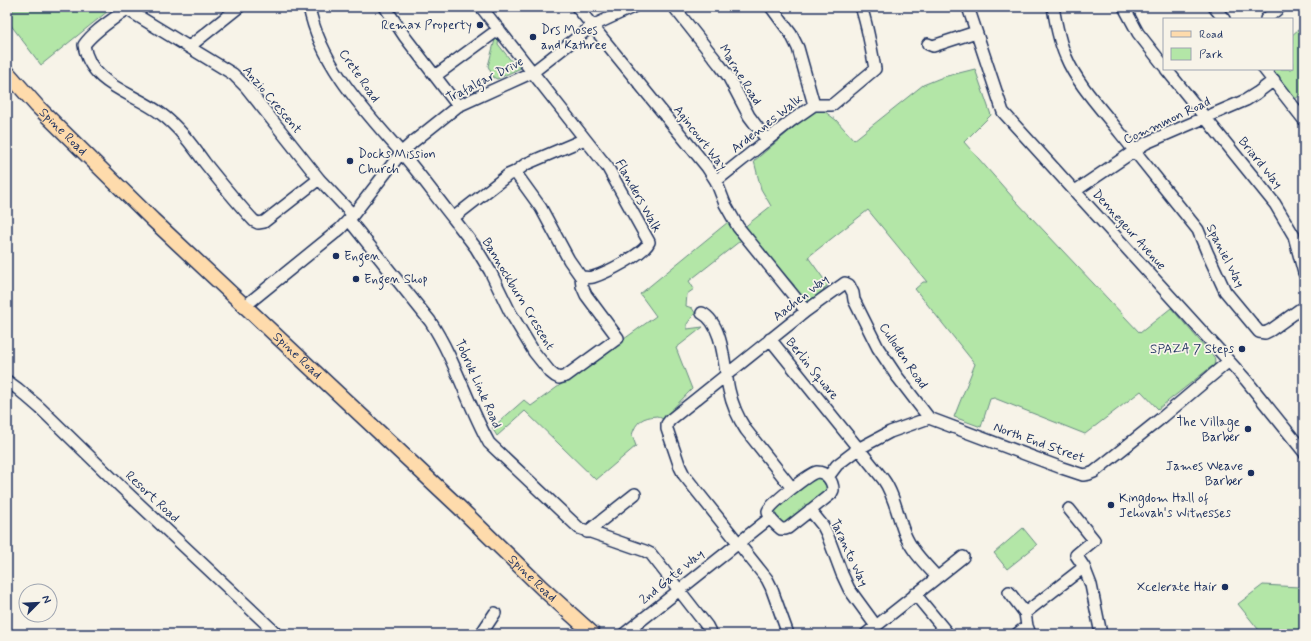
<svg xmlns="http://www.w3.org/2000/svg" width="1311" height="641" viewBox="0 0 1311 641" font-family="Mynerve,sans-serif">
<rect width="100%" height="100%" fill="#f7f3e8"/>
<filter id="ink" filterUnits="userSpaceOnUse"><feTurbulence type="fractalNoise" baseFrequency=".025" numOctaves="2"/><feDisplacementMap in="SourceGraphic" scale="8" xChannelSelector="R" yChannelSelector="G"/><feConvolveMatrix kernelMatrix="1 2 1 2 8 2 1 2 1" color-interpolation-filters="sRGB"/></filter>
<g filter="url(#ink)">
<!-- green -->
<path fill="#b3e6a7" stroke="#678a82" d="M 16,7 L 113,7 L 41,65 L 7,20 L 7,15 Z
M 1304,25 L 1304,92 L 1294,100 L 1270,69 L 1292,69 L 1292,35 Z
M 496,36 L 499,36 L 498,44 L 512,62 L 515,63 L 521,63 L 523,67 L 497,79 L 493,77 L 488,66 Z
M 975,69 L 991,115 L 964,142 L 1015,200 L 1140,333 L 1171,308 L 1214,357 L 1215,360 L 1214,366 L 1211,367 L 1158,409 L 1141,391 L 1085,434 L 994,398 L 990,399 L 981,427 L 954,417 L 975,364 L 915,289 L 923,282 L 927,282 L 868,210 L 808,257 L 828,285 L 808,304 L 805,304 L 798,297 L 794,285 L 749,234 L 689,281 L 694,289 L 687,294 L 686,306 L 692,308 L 695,313 L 687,324 L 687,329 L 703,327 L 676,348 L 692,389 L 663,419 L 657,416 C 643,417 636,421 632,435 L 636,446 L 596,480 L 525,411 L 497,436 L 492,428 L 524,400 L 531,406 L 656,316 L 640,294 L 728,222 L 738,232 L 771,206 L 761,189 L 754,161 L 814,110 L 824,111 L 836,120 L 854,140 L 923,85 L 943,77 Z
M 820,475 L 830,488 L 784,526 L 774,515 L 773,510 L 777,505 Z
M 1023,528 L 1037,545 L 1007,569 L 994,553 Z
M 1263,585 L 1299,587 L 1304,594 L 1304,625 L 1293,634 L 1262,634 L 1238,604 Z"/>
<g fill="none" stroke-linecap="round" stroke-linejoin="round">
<defs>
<path id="minor" d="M 309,7 C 321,67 367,113 405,157 C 422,177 437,198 453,218 L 508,175 L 515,172 L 526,164 L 585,139 L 481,7
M 385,7 L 405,37 L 458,106
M 577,7 L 707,167 L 716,181 L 725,204 L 738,227 L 806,311
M 674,7 L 719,64 L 728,76 L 749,116 L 767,140
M 771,7 L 791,34 L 798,48 L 814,105
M 968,7 L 1003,112 L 1246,380 L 1304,452
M 1053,7 C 1056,24 1059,41 1066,57 C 1077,84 1103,111 1121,134 C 1147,166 1172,198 1198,230 L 1207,252 L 1225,291 L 1259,332 L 1265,333 L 1271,330 L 1299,310 L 1304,309
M 1124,7 L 1138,33 L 1164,66
M 1214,7 L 1224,19
M 1266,19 L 1280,7
M 928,44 L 933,46 L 976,32
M 189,47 L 239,7
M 1166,69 L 1275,204 L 1294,236 L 1304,273
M 1264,69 L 1304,120
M 435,76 L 499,29
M 319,179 L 264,222 L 258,223 L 254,221 C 237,203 221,183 205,163 C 192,145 178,126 160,113 C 132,92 90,85 84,45 C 94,31 111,21 124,11 L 128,10 L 233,74 L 246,87 L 319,179 L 353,215
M 716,181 L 791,121 L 814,105 L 832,105 L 875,69 C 871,48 868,27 861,7
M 1075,191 L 1146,143 L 1246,100 L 1257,93 L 1274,80
M 453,218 L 476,248 L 490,271 L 510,312 L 534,352 L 550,372 L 555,376 L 559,378 L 566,376 L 618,338 L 586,295 L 582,286 L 581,277 L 569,260 L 541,208 L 515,172
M 349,220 L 430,321 C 455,359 467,403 489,443 L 579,528 L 645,551 L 651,554 L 707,626 L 711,634
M 581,277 C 585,277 590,278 593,277 C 606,273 644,254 649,242 L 608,168 L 585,139
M 245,306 L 340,229 L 353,215 L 401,153 L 413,142 L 458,106 L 533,72 L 592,26 L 633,7
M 702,313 C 724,324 724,369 729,390 C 732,404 738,418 746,430 L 792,488
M 770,339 L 883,479 C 894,494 897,514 904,532 C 910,549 925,564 937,577
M 7,381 L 18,389 L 40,408 L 121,487 L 277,634
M 817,472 C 826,472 833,481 833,490 L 831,494 L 788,528 L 785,529 L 781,529 C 776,525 768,518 768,511 C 769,505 810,473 817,472 Z
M 828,477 L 837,465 L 858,449 L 890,432 L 929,418 L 1062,468 L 1083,475 L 1089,474 L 1094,472 L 1164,416 L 1229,361
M 1069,509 L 1094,540 L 1076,555 L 1084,567 L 1091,585 L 1101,634
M 810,510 L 823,526 L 827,534 L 842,574 L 849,589 L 876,626
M 587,532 L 635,494
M 1009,592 L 1025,613 L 1027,626 L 1030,634
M 915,594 L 948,634
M 1025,613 L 1084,567
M 481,634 L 495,613
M 624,634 L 770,518
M 788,634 L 771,587 L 767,579 L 684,475 L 680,467 L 667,429 L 667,424 L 670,420 L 806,311 L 845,283 L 849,285 L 853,293 L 854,300 L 878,348 L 896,375 L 929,418
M 866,634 L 963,557
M 1017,634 L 1027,626"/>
<g id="major">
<path id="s1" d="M 7,72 L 37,106 L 153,220 L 460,508 L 542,588 L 593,634"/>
</g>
</defs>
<!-- minor casing -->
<use href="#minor" stroke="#1b2f5e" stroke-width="14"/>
<!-- major casing -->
<use href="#major" stroke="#1b2f5e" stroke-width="17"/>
<!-- minor -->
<use href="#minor" stroke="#f7f3e8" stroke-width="11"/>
<!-- major -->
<use href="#major" stroke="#fedbac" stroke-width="14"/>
</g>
</g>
<!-- markers -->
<g fill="#1b2f5e" stroke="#f7f3e8" stroke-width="1.5">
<circle cx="480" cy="25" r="4"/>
<circle cx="533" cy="37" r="4"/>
<circle cx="350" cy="161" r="4"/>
<circle cx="336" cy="256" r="4"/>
<circle cx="356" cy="279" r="4"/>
<circle cx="1242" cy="349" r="4"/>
<circle cx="1248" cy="429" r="4"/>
<circle cx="1251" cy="473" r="4"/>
<circle cx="1111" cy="505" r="4"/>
<circle cx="1225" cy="587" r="4"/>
</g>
<g text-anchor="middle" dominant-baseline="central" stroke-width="3.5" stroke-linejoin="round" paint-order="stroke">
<!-- poi labels -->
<g font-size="13" fill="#1b2f5e" stroke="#f7f3e8" text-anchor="end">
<text x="472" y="25">Remax Property</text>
<text x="541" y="30" text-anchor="start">Drs Moses<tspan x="541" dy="15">and Kathree</tspan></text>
<text x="358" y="154" text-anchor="start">Docks Mission<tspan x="358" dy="15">Church</tspan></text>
<text x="344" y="256" text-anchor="start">Engen</text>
<text x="364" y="279" text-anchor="start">Engen Shop</text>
<text x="1234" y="349">SPAZA 7 Steps</text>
<text x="1240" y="422">The Village<tspan x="1240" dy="15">Barber</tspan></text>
<text x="1243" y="466">James Weave<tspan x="1243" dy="15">Barber</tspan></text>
<text x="1119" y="498" text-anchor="start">Kingdom Hall of<tspan x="1119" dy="15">Jehovah's Witnesses</tspan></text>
<text x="1217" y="587">Xcelerate Hair</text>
</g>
<!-- street labels -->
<g font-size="13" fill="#1b2f5e" stroke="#f7f3e8">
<text transform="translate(740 75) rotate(58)">Marne Road</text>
<text transform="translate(359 76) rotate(55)">Crete Road</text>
<text transform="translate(485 80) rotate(-27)">Trafalgar Drive</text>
<text transform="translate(272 100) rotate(50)">Anzio Crescent</text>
<text transform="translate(1167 121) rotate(-25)">Commmon Road</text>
<text transform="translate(767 124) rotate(-38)">Ardennes Walk</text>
<text stroke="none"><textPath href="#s1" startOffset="82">Spine Road</textPath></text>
<text transform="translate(700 138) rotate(52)">Agincourt Way</text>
<text transform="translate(1260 163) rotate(51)">Briard Way</text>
<text transform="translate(638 196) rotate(61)">Flanders Walk</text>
<text transform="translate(1129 230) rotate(48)">Dennegeur Avenue</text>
<text transform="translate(1225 256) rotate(63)">Spaniel Way</text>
<text transform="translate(518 294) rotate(59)">Bannockburn Crescent</text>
<text transform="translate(801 298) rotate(-38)">Aachen Way</text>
<text stroke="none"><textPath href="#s1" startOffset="406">Spine Road</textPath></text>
<text transform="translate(903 356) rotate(56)">Culloden Road</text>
<text transform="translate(812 369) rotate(51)">Berlin Square</text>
<text transform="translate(478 384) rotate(66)">Tobruk Link Road</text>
<text transform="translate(1039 443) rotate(20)">North End Street</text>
<text transform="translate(152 497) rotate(43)">Resort Road</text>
<text transform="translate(849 553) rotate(65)">Taranto Way</text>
<text transform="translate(672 577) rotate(-39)">2nd Gate Way</text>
<text stroke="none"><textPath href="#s1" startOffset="730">Spine Road</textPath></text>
</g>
</g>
<!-- margin -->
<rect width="1311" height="641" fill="none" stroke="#f7f3e8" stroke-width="24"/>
<rect x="12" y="12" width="1287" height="617" fill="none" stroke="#1b2f5e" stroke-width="1.5" filter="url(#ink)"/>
<!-- legend -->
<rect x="1163" y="18" width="130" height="52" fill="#f7f3e8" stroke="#9fa5b1"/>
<rect x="1171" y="31" width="20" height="6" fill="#fedbac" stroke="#9fa5b1"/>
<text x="1199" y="38" font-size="12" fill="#1b2f5e">Road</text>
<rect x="1171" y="48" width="20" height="12" fill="#b3e6a7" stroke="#9fa5b1"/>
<text x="1199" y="58" font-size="12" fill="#1b2f5e">Park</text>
<!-- north arrow -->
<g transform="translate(38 603) rotate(66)"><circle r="19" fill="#f7f3e8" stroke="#9fa5b1"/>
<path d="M0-3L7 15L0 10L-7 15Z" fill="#1b2f5e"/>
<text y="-6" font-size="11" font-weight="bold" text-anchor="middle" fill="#1b2f5e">N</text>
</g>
</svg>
